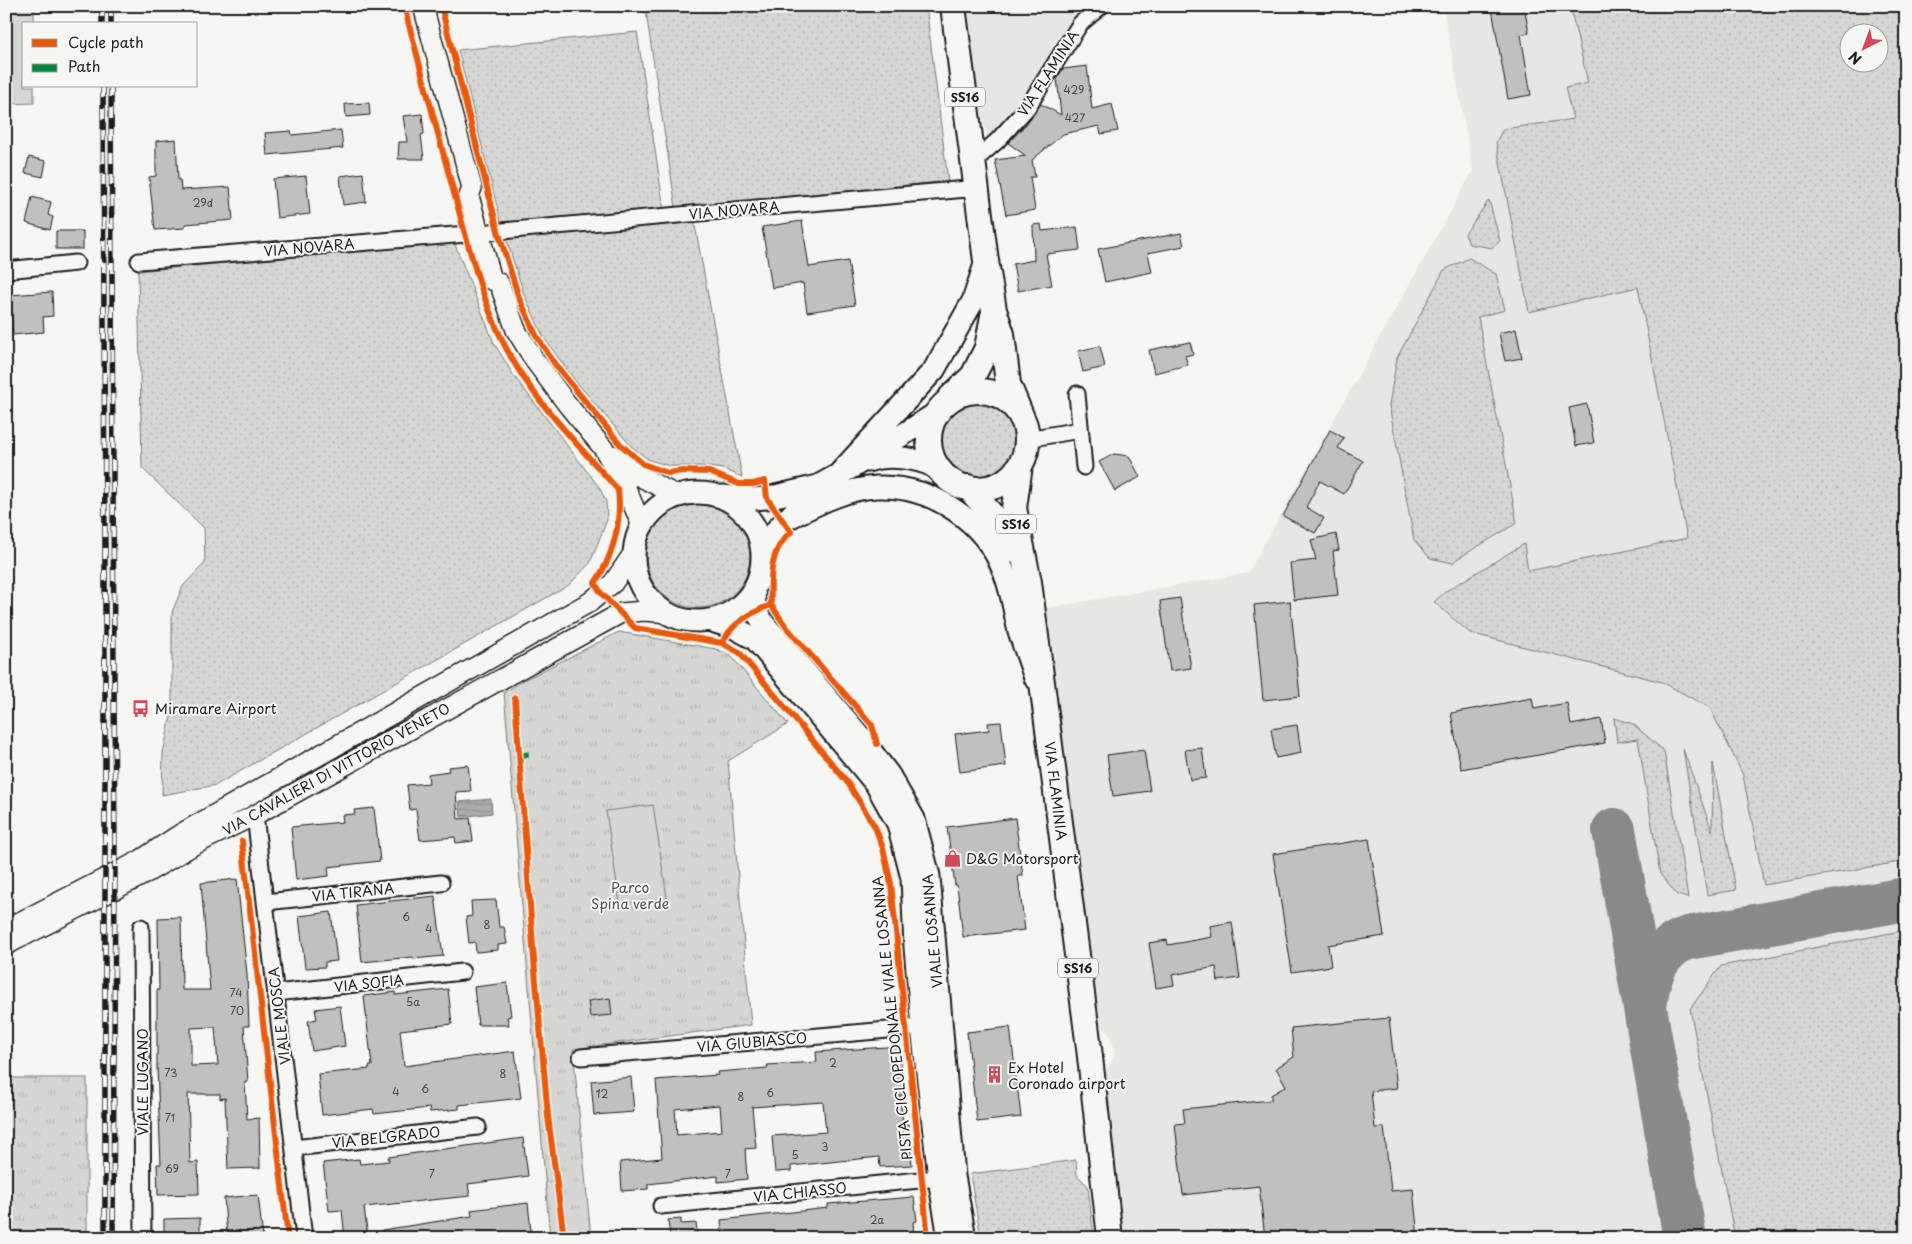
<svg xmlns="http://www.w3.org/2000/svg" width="1912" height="1244" viewBox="0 0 1912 1244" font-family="'Playpen Sans',sans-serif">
<defs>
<pattern id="grass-dots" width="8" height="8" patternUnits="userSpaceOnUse" patternTransform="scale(1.25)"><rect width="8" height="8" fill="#d6d6d2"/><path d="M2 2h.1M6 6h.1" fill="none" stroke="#b7b7b4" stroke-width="1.8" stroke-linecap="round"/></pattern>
<pattern id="park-tufts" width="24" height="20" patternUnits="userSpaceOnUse" patternTransform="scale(1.25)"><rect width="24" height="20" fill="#d6d6d2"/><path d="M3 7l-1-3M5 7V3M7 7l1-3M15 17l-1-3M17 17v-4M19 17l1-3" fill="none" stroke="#b7b7b4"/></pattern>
<pattern id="water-rules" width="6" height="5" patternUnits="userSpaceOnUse" patternTransform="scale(1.25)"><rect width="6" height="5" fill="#acaca9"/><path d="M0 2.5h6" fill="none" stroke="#939391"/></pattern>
</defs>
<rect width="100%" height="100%" fill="#f6f6f2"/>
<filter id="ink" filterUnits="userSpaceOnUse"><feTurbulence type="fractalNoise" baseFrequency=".02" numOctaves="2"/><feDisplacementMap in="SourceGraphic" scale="10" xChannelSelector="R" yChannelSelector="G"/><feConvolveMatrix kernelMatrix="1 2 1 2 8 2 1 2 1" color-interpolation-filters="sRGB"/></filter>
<g filter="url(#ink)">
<!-- built -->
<path fill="#e6e6e2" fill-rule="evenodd" d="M 966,6 L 1087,6 L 1073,17 L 1017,110 L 989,140 L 980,109 Z
M 1443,6 L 1906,6 L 1906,1238 L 1123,1238 L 1101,1080 L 1115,1055 L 1110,1035 L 1097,1022 L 1046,608 L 1248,573 L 1473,171 ZM 1850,32 L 1880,32 L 1880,62 L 1850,62 Z"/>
<!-- grass -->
<path fill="url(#grass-dots)" stroke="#797977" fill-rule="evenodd" d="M 645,6 L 926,6 L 948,181 L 676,208 Z
M 1570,6 L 1880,6 L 1906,16 L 1906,861 L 1764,885 L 1743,775 L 1710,708 L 1662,682 L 1470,633 L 1434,602 L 1446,591 L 1524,544 L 1528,571 L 1687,538 L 1638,287 L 1529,312 L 1496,142 L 1503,129 L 1573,119 L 1565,88 L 1588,83 ZM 1850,32 L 1880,32 L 1880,62 L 1850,62 Z
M 637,32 L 664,209 L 501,223 L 458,50 Z
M 1489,200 L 1500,241 L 1492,248 L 1469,244 L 1465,234 Z
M 694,220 L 742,477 L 723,469 L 702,466 L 670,466 L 649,460 L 631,446 L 574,379 L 544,338 L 524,294 L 505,235 Z
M 454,242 L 494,343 L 514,376 L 599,487 L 606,501 L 607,520 L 590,563 L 569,585 L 216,785 L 162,795 L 163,753 L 172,712 L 172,612 L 183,586 L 205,563 L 204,528 L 142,468 L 138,271 Z
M 1469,258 L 1496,274 L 1505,310 L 1478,317 L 1517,523 L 1457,559 L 1453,563 L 1430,558 L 1414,540 L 1389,405 L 1397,358 L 1444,270 Z
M941 439a37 37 0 1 1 74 0a37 37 0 1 1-74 0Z
M646 556a52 52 0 1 1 104 0a52 52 0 1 1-104 0Z
M 1614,718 L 1633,724 L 1664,751 L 1688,898 L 1677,895 L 1660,874 L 1638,739 L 1617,742 Z
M 1683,749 L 1712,831 L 1713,763 L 1736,890 L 1707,895 Z
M 1906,930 L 1906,1238 L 1735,1238 L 1690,1009 L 1721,966 Z
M 1076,1160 L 1077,1175 L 1088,1186 L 1094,1238 L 981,1238 L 970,1174 Z"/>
<!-- park -->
<path fill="url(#park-tufts)" stroke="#797977" d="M 619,632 L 716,649 L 730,655 L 788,724 L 728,761 L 751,1025 L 573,1049 L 591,1238 L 550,1238 L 504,692 L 526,679 Z
M 6,1078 L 87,1078 L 87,1238 L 6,1238 Z"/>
<!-- pitch -->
<path fill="#d6d6d2" stroke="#797977" d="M 6,6 L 34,6 L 34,24 L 24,24 L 24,86 L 34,86 L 34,103 L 6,104 Z
M 653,805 L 667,898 L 620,904 L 606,811 Z"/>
<!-- water -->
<path fill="url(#water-rules)" stroke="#727271" d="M 491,799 L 492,813 L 461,817 L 459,802 Z"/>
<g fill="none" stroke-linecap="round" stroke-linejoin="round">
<!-- taxiway -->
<path stroke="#898987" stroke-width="44" d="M 1614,830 L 1685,1238
M 1645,1007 C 1648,977 1657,948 1688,938 L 1906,899"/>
</g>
<!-- building -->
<path fill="#c0c0bd" stroke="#1c1c1c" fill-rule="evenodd" d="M 1509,6 L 1524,6 L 1529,33 L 1521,35 L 1531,95 L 1508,99 L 1492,9 Z
M 1087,66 L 1092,109 L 1112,104 L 1118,131 L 1101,134 L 1099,126 L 1063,134 L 1032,160 L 1035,177 L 1030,177 L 1035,210 L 1006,215 L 995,160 L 1026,156 L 1008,143 L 1027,123 L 1041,104 L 1061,115 L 1057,78 L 1063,69 Z
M 369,103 L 370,115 L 346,117 L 345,104 Z
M 422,114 L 424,134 L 421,135 L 424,159 L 398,159 L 399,142 L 407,142 L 403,116 Z
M 341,130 L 343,148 L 267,155 L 265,133 L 291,131 L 292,135 Z
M 176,139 L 178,180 L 180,180 L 181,190 L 230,187 L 233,220 L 185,224 L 185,228 L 155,230 L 149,177 L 156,176 L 156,141 Z
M 29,157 L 46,161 L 43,177 L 25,173 Z
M 363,173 L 366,202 L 343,205 L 340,176 Z
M 306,176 L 310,214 L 277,218 L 273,179 Z
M 32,197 L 51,202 L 48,215 L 53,217 L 50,230 L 26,223 Z
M 802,221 L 809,267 L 848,261 L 855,305 L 807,312 L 803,283 L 772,288 L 762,227 Z
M 1041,224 L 1042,231 L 1077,227 L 1080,250 L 1046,254 L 1052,285 L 1018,291 L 1013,264 L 1034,260 L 1033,225 Z
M 56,231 L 83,231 L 83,249 L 56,249 Z
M 1181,233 L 1184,246 L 1148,253 L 1152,272 L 1105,282 L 1098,249 Z
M 52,292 L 53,316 L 43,317 L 44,332 L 13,335 L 10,295 Z
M 1516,329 L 1522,358 L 1505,361 L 1499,333 Z
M 1190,342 L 1193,354 L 1185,356 L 1188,365 L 1154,373 L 1149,350 Z
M 1100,346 L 1105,367 L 1083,372 L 1078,351 Z
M 1587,404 L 1594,443 L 1576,446 L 1569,408 Z
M 1330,430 L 1344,438 L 1338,448 L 1363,461 L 1344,494 L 1320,481 L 1306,507 L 1324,518 L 1315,533 L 1283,516 Z
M 1114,454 L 1129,456 L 1140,477 L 1115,491 L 1099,462 Z
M 1336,534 L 1339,550 L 1333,551 L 1338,595 L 1294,600 L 1290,563 L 1316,560 L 1311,540 Z
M 1180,598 L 1191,668 L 1170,671 L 1160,601 Z
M 1290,601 L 1300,696 L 1263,700 L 1254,605 Z
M 1532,698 L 1534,709 L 1567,703 L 1571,725 L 1601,719 L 1605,743 L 1461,769 L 1451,713 Z
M 1001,722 L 1006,766 L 960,772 L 955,734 L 989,730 L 988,723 Z
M 1297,725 L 1301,753 L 1276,758 L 1271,729 Z
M 1202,748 L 1206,778 L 1190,780 L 1185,750 Z
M 1144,750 L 1150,791 L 1113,796 L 1107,755 Z
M 468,765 L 471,791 L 456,792 L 458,819 L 470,818 L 473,841 L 456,843 L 455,837 L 420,840 L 416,809 L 410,810 L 407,785 L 429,783 L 428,774 L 449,771 L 448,767 Z
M 374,808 L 380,861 L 328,867 L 329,876 L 296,880 L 291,827 L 343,822 L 342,815 L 355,814 L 354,810 Z
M 1015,818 L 1023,876 L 1018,876 L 1025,930 L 963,937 L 957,885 L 955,885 L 947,827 Z
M 1369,839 L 1384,936 L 1328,945 L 1331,966 L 1292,972 L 1273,854 Z
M 237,879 L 247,974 L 249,1026 L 244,1026 L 248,1082 L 245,1082 L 247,1119 L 259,1118 L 260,1168 L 228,1169 L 225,1098 L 220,1099 L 220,1094 L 188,1094 L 190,1163 L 198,1162 L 199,1194 L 158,1195 L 157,1164 L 161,1164 L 157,1067 L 157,990 L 159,990 L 158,918 L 181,917 L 182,990 L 210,990 L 201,883 ZM 215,1027 L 218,1065 L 191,1066 L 191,1028 Z
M 435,896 L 443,956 L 413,959 L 413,957 L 362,962 L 356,905 Z
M 496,900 L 499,927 L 504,927 L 507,944 L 498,945 L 498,950 L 476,952 L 475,942 L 469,943 L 466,917 L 472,916 L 471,901 Z
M 331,912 L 337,961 L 325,962 L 325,967 L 305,968 L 299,916 Z
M 1232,922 L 1240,978 L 1218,981 L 1216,967 L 1172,975 L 1174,985 L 1156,988 L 1149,943 L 1167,940 L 1168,945 L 1212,937 L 1210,926 Z
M 507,983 L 511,1016 L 507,1017 L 509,1025 L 478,1025 L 474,987 Z
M 448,989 L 452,1024 L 400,1030 L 404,1066 L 515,1051 L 521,1098 L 459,1105 L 459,1109 L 430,1112 L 429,1108 L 374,1114 L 373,1109 L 322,1115 L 318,1074 L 369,1069 L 369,1066 L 372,1066 L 364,996 L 395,992 L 395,995 Z
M 610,998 L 612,1015 L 590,1017 L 588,1001 Z
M 340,1006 L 345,1046 L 312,1051 L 308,1021 L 317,1019 L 315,1009 Z
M 1389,1018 L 1397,1088 L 1371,1091 L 1375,1128 L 1384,1127 L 1391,1191 L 1413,1189 L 1418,1238 L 1265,1238 L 1259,1186 L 1183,1195 L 1175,1124 L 1185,1123 L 1183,1109 L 1271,1100 L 1271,1095 L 1286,1086 L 1276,1068 L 1294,1057 L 1291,1028 Z
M 1010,1027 L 1021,1117 L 977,1122 L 967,1032 Z
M 900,1046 L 903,1095 L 900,1095 L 903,1124 L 908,1124 L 912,1165 L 880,1167 L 879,1157 L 791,1166 L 791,1171 L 775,1172 L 772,1136 L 826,1132 L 823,1102 L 752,1107 L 756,1148 L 745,1149 L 747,1179 L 718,1182 L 718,1176 L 648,1184 L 648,1189 L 622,1191 L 620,1162 L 662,1158 L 656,1080 L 718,1075 L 717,1072 L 768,1068 L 767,1065 L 817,1062 L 816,1052 ZM 720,1105 L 722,1131 L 677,1135 L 675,1109 Z
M 631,1077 L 634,1112 L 594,1115 L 591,1081 Z
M 523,1138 L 528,1176 L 468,1184 L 470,1196 L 364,1207 L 368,1238 L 345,1238 L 342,1210 L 329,1211 L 323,1163 L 359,1159 L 360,1164 L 389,1161 L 388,1157 Z
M 258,1195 L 263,1238 L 227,1238 L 224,1198 Z
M 914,1197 L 917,1221 L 913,1222 L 914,1238 L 723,1238 L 721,1220 L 828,1208 L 828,1204 Z
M 528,1203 L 531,1231 L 479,1238 L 382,1238 L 382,1230 L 472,1216 L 471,1210 Z
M 200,1218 L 200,1238 L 164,1238 L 164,1219 Z
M 681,1219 L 681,1224 L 696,1223 L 698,1238 L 670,1238 L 668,1220 Z"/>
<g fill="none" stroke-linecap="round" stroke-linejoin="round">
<defs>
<path id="minor" d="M 974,161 L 997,141 L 1027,108 L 1080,24 L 1101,6
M 490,232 L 978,188
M 139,261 L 479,233
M 6,270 L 76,263
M 1077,394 L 1084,467
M 1027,439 L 1080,430
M 255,815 L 304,1238
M 266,902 L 441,883
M 141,927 L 143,1238
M 276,993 L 462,972
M 581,1057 L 922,1027
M 294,1148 L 478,1127
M 661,1206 L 939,1178"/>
<path id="tertiary" d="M 423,6 L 472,188 L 469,196 L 492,280 L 499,283 L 516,330 L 535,361 L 567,404 L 604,449 L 626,488 L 642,526
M 612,455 L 639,476 L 678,496
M 6,929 L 139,861 L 182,833 L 590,602 L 613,583 L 635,551
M 6,945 L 141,876 L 192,846 L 255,815 L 621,613 L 644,611 L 669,613"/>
<path id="secondary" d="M 868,461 C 885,455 908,457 926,463 C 932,465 937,470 943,473
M 837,476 L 934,370 L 973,301 L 986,261
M634 557a64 64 0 1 1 128 0a64 64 0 1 1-128 0Z
M 723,496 L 753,499 L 767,498 L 818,486 L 856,465 L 938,412
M 791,517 C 817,504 848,488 877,487 C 932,485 985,521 1004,572 C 1012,591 1014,612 1019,631 C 1024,647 1030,662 1035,678
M 762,551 L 778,528 L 800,506
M 754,588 L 755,610 L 765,625 L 859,735 L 889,775 L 914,819 L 929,876 L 954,1176 L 965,1238
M 708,620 L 735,628 L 755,639 L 876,784 L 898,824 L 912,878 L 915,948 L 922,1027 L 939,1178 L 949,1238"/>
<path id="primary" d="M 953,6 L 986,261 L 994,310 L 1002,334 L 1008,384 L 1025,425
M929 440a49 49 0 1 1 98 0a49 49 0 1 1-98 0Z
M 951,397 L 973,376 L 987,348 L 993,316
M 1020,465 L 1014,508 L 1029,582 L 1089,1048 L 1110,1238
M 968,487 L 1007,533 L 1016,551"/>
</defs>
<!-- minor casing -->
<use href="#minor" stroke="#1c1c1c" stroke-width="19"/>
<!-- tertiary casing -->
<use href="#tertiary" stroke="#1c1c1c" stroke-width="22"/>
<!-- secondary casing -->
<use href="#secondary" stroke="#1c1c1c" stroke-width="25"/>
<!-- primary casing -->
<use href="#primary" stroke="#1c1c1c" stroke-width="28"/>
<!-- minor -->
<use href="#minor" stroke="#f6f6f2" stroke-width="15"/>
<!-- tertiary -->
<use href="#tertiary" stroke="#f6f6f2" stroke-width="19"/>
<!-- secondary -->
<use href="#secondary" stroke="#f6f6f2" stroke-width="21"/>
<!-- primary -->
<use href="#primary" stroke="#f6f6f2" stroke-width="24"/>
<defs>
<path id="rail" d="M 102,6 L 102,24
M 111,6 L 111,24
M 103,86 L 105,550 L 105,1238
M 111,86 L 115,868 L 113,1238"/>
</defs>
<!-- rail casing -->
<use href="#rail" stroke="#1c1c1c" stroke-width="5.5"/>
<!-- rail -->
<use href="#rail" stroke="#f6f6f2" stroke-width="4" stroke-dasharray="11" stroke-linecap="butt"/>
<!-- quiet -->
<path stroke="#00873e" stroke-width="5" stroke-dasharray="10 5" stroke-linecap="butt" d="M 519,756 L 532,753"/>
<defs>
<path id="cycleway" d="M 404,6 C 421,69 437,131 454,193 C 470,251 484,312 515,364 C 541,408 584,451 618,490 C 622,522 613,557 595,583 L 601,593 L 635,628 L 722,643 L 739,652 L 848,783 L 875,827 L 883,848 L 891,884 L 928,1238
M 441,6 L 498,231 L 519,298 L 536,335 L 554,363 L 620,444 L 643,464 L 668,473 L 683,471 L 709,472 L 739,484 L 753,484 L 765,481 L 767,498 L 791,532 C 769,550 770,579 771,605 L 787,628 L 872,725 L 877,744
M 722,643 C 731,624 752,612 771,605
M 515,698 L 534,960 L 548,1116 L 564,1238
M 242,841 L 288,1238"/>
</defs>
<!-- cycleway casing -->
<use href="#cycleway" stroke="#f6f6f2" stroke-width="9"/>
<!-- cycleway -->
<use href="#cycleway" stroke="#e8590c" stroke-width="6"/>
</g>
</g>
<!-- icons -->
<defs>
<symbol id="bus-bare" viewBox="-9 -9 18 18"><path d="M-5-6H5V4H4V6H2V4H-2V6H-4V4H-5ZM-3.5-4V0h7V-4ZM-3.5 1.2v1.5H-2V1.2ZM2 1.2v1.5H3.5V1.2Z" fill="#d1495b" stroke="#f6f6f2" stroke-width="2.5" paint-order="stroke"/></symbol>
<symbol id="shop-bare" viewBox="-9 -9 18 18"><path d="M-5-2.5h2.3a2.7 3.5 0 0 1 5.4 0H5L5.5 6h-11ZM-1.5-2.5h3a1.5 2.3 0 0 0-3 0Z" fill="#d1495b" stroke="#f6f6f2" stroke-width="2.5" paint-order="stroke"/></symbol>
<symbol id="building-bare" viewBox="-9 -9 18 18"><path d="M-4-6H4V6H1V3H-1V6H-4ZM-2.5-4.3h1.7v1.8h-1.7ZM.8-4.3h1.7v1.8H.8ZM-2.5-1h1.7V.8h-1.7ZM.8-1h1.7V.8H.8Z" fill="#d1495b" stroke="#f6f6f2" stroke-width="2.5" paint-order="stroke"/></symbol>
</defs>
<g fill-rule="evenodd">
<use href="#bus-bare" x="128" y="696" width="25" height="25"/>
<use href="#shop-bare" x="940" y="846" width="25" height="25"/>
<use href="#building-bare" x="982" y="1062" width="25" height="25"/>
</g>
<g text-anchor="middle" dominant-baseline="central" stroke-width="4" stroke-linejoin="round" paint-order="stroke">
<!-- number labels -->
<g font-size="11" fill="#454544">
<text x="1074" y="89">429</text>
<text x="1075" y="117">427</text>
<text x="203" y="202">29d</text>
<text x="406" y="916">6</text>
<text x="487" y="924">8</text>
<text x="429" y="928">4</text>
<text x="236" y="992">74</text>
<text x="413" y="1001">5a</text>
<text x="237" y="1010">70</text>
<text x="833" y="1062">2</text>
<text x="171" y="1072">73</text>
<text x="503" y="1073">8</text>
<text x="425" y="1088">6</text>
<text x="396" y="1091">4</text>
<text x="770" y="1092">6</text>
<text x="602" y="1093">12</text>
<text x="741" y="1096">8</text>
<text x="170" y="1117">71</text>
<text x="825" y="1146">3</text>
<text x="795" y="1154">5</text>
<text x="172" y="1168">69</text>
<text x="432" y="1173">7</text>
<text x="728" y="1173">7</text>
<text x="877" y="1219">2a</text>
</g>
<!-- shield labels -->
<g fill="#f6f6f2" stroke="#5d5d5c" stroke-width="1">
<rect x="945" y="87.5" width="40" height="19" rx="4"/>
<rect x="996" y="514.5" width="40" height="19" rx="4"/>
<rect x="1058" y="958.5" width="40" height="19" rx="4"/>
</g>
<g font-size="12" font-weight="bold" fill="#1c1c1c">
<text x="965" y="97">SS16</text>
<text x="1016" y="524">SS16</text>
<text x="1078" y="968">SS16</text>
</g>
<!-- street labels -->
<g font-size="14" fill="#1c1c1c" stroke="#f6f6f2">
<text transform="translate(1048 73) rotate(-57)">VIA FLAMINIA</text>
<text transform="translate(734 210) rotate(-5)">VIA NOVARA</text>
<text transform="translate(309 247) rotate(-5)">VIA NOVARA</text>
<text transform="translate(336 769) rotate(-29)">VIA CAVALIERI DI VITTORIO VENETO</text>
<text transform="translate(1056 791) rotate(83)">VIA FLAMINIA</text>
<text transform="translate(353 892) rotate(-6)">VIA TIRANA</text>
<text transform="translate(932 931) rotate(-95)">VIALE LOSANNA</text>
<text transform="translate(369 983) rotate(-6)">VIA SOFIA</text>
<text transform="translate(279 1016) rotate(-97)">VIALE MOSCA</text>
<text transform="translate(892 1018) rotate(-96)">PISTA CICLOPEDONALE VIALE LOSANNA</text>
<text transform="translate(752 1042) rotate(-5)">VIA GIUBIASCO</text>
<text transform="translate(142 1082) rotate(-90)">VIALE LUGANO</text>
<text transform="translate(386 1137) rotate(-6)">VIA BELGRADO</text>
<text transform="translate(800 1192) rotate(-6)">VIA CHIASSO</text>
</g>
<!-- poi labels -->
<g font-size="14" fill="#1c1c1c" stroke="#f6f6f2" text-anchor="start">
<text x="155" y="708">Miramare Airport</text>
<text x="966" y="858">D&amp;G Motorsport</text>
<text x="1008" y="1067">Ex Hotel<tspan x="1008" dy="16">Coronado airport</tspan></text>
</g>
<!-- park labels -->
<g font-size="14" fill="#545453" stroke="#f6f6f2">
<text x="630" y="887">Parco<tspan x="630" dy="16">Spina verde</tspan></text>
</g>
</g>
<!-- margin -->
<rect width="1912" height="1244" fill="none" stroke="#f6f6f2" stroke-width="25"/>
<rect x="12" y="12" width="1887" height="1219" fill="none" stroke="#1c1c1c" stroke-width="2" filter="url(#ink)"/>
<!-- legend -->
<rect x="22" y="22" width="175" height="65" fill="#f6f6f2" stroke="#9f9f9c"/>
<rect x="32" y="39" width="25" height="8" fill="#e8590c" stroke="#9f9f9c"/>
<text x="68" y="48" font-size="15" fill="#1c1c1c">Cycle path</text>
<rect x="32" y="64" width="25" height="8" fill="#00873e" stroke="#9f9f9c"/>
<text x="68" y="72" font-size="15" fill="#1c1c1c">Path</text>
<!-- north arrow -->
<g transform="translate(1864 48) rotate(222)"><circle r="24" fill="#f6f6f2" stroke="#9f9f9c"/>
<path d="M0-4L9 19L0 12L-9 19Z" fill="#d1495b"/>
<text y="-8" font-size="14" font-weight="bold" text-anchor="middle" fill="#1c1c1c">N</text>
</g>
</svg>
